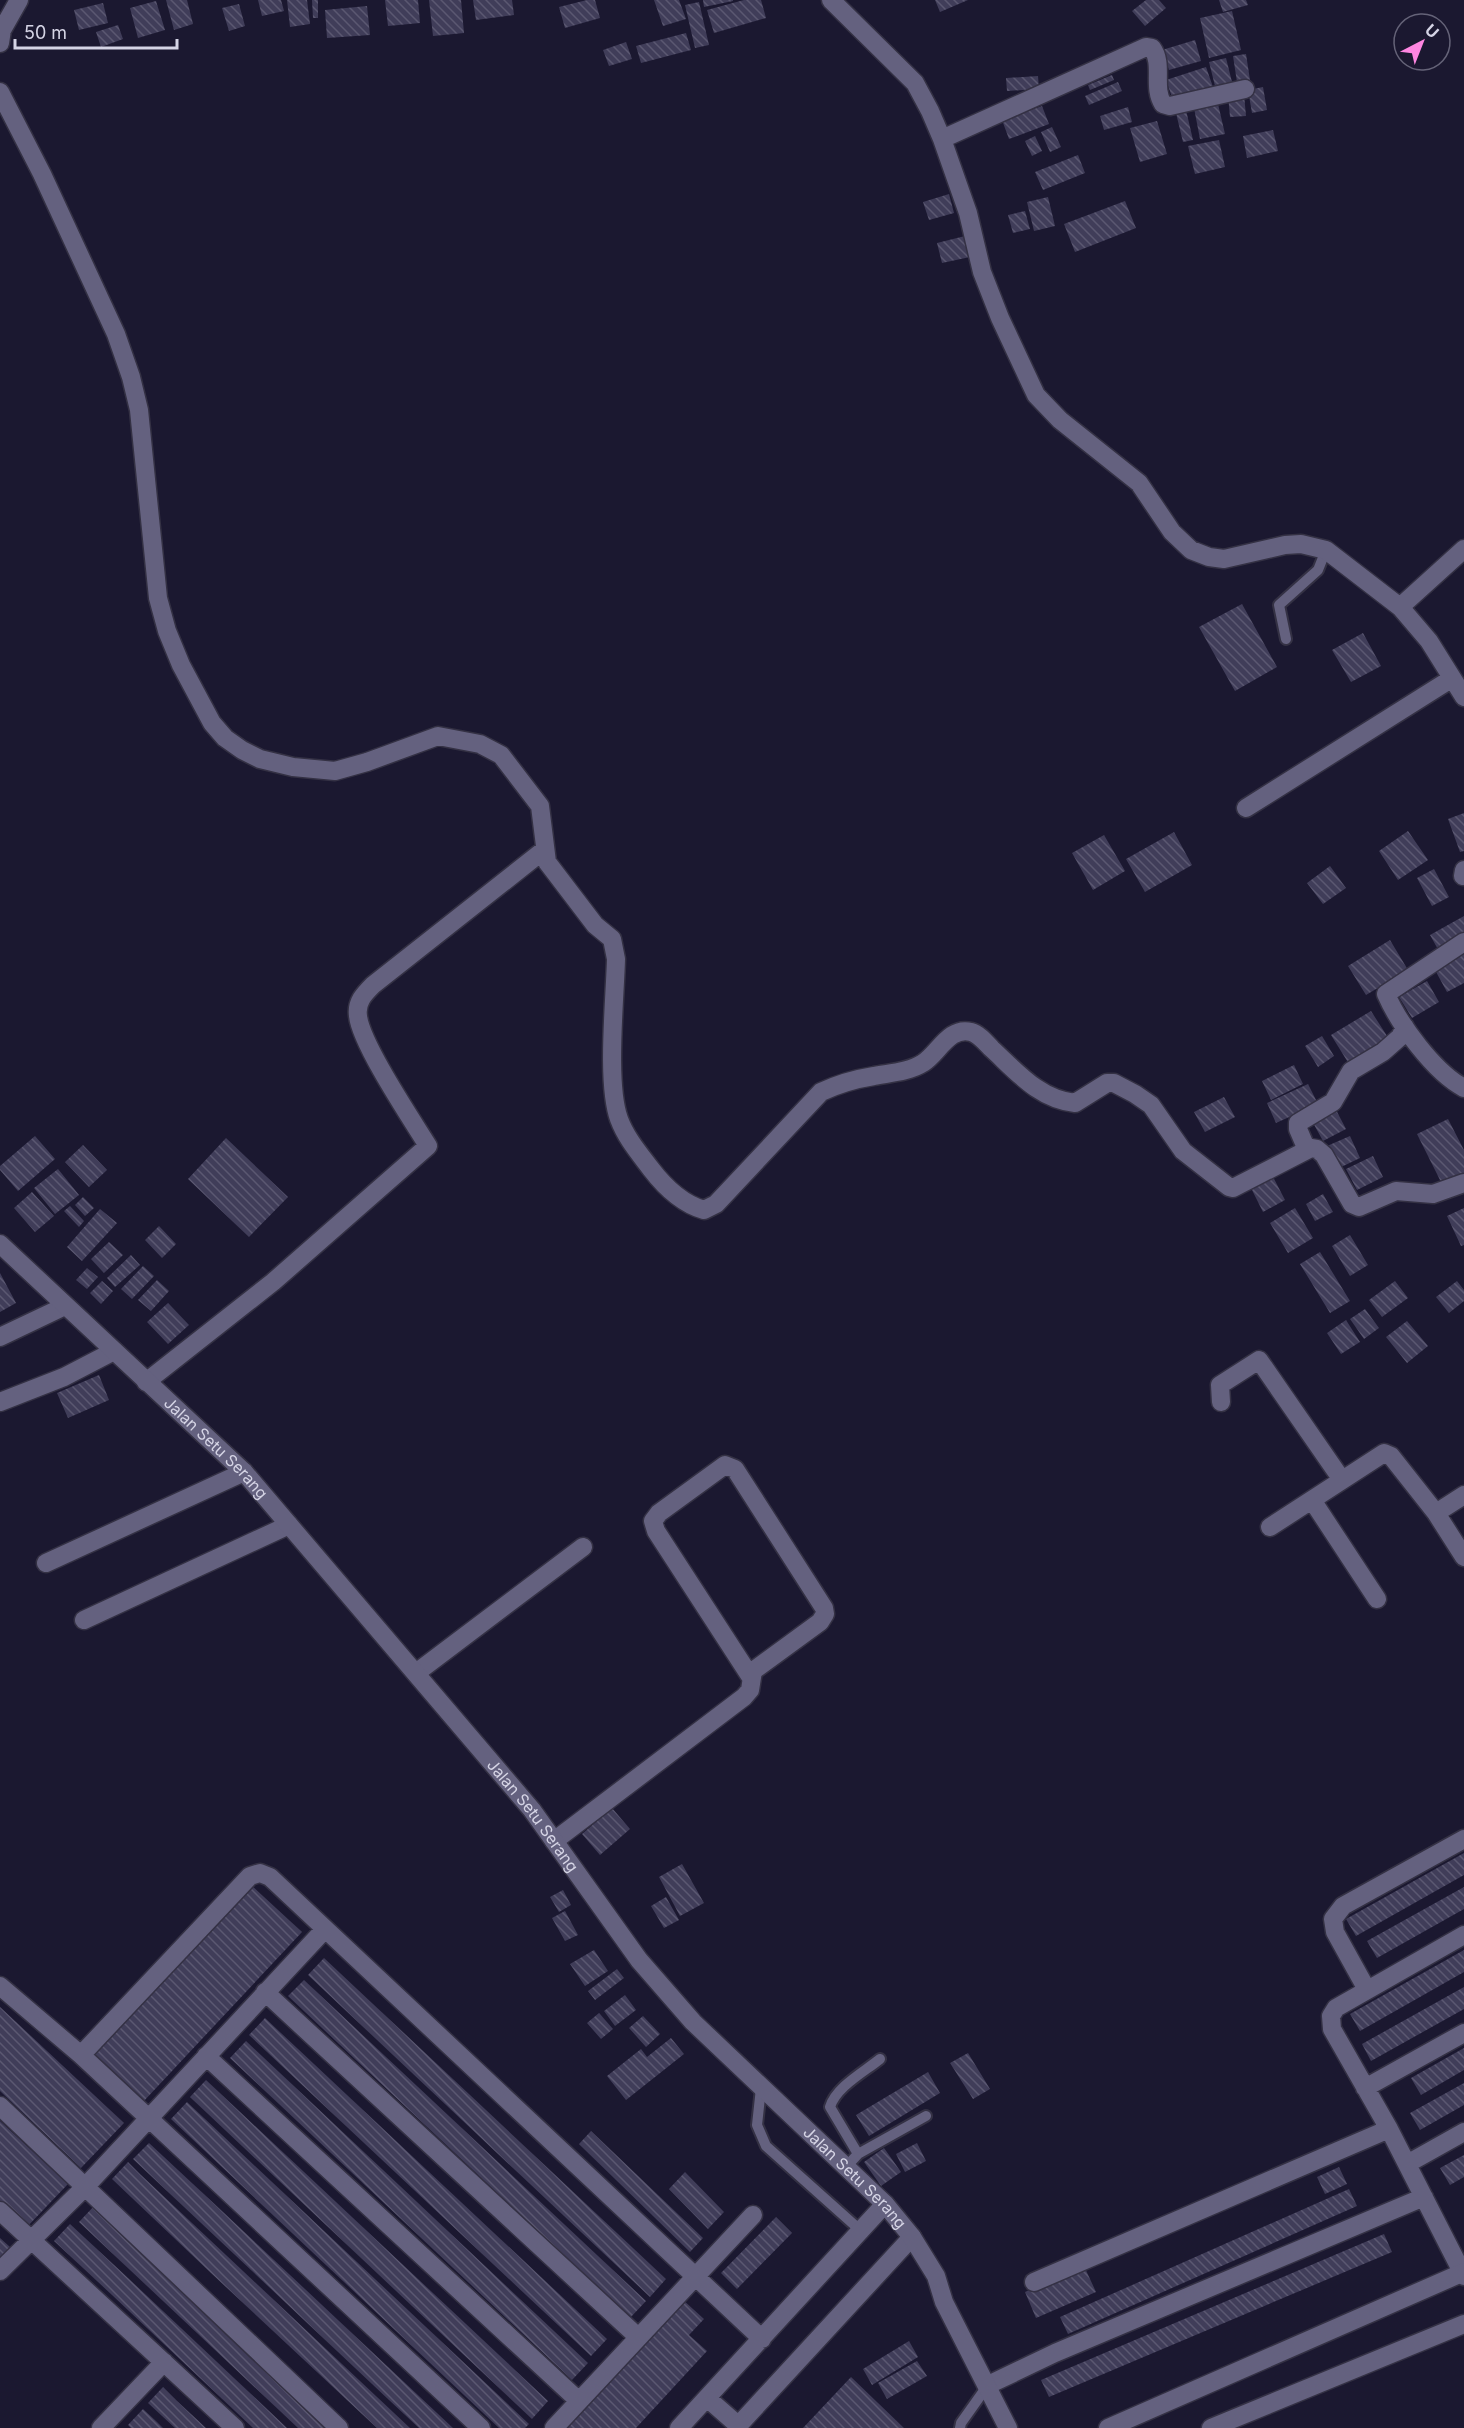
<svg xmlns="http://www.w3.org/2000/svg" width="1464" height="2428" viewBox="0 0 1464 2428" font-family="Inter,sans-serif">
<defs>
<pattern id="building-back-hatch" width="6" height="6" patternUnits="userSpaceOnUse" patternTransform="scale(1.5)"><rect width="6" height="6" fill="#403d59"/><path d="M-1 5l2 2M0 0l6 6M5-1l2 2" fill="none" stroke="#5b5871"/></pattern>
</defs>
<rect width="100%" height="100%" fill="#1b1830"/>
<!-- building -->
<path fill="url(#building-back-hatch)" d="M 166,0 L 187,0 L 193,24 L 174,30 Z
M 258,0 L 281,0 L 284,11 L 262,16 Z
M 287,0 L 307,0 L 310,24 L 290,27 Z
M 312,0 L 318,0 L 318,18 L 313,18 Z
M 385,0 L 418,0 L 420,23 L 388,26 Z
M 429,0 L 461,0 L 464,33 L 433,36 Z
M 473,0 L 512,0 L 514,15 L 476,20 Z
M 587,0 L 595,0 L 600,18 L 565,28 L 559,7 Z
M 654,0 L 679,0 L 686,19 L 663,26 Z
M 703,0 L 733,0 L 733,1 L 704,7 Z
M 744,0 L 761,0 L 766,18 L 714,33 L 707,10 Z
M 935,0 L 968,0 L 940,12 Z
M 1146,0 L 1159,0 L 1166,8 L 1145,26 L 1132,11 Z
M 1219,0 L 1246,0 L 1248,5 L 1223,12 Z
M 156,1 L 165,30 L 138,38 L 130,8 Z
M 699,2 L 709,45 L 695,48 L 685,5 Z
M 103,3 L 108,23 L 79,30 L 74,10 Z
M 239,4 L 245,26 L 229,31 L 222,8 Z
M 367,6 L 370,35 L 327,38 L 325,10 Z
M 1232,11 L 1241,50 L 1209,58 L 1200,18 Z
M 118,25 L 123,39 L 101,47 L 96,32 Z
M 686,33 L 691,50 L 641,63 L 636,46 Z
M 1195,40 L 1201,61 L 1169,70 L 1162,50 Z
M 626,42 L 632,59 L 609,66 L 603,50 Z
M 1246,54 L 1250,80 L 1237,82 L 1233,56 Z
M 1226,58 L 1233,86 L 1216,90 L 1209,62 Z
M 1206,67 L 1213,87 L 1173,100 L 1166,80 Z
M 1112,75 L 1114,80 L 1090,90 L 1088,85 Z
M 1038,76 L 1039,89 L 1007,91 L 1006,78 Z
M 1118,82 L 1122,91 L 1089,105 L 1085,96 Z
M 1263,87 L 1267,110 L 1252,113 L 1248,90 Z
M 1244,94 L 1246,116 L 1230,117 L 1228,95 Z
M 1218,104 L 1225,134 L 1200,139 L 1194,108 Z
M 1042,106 L 1049,124 L 1009,139 L 1002,120 Z
M 1128,107 L 1132,122 L 1104,130 L 1100,116 Z
M 1186,110 L 1193,140 L 1183,142 L 1176,113 Z
M 1157,121 L 1167,154 L 1140,162 L 1130,128 Z
M 1052,127 L 1061,147 L 1050,152 L 1041,132 Z
M 1273,130 L 1278,151 L 1247,158 L 1243,136 Z
M 1035,136 L 1042,151 L 1032,156 L 1025,141 Z
M 1219,140 L 1225,167 L 1195,174 L 1188,146 Z
M 1078,155 L 1085,173 L 1043,190 L 1035,172 Z
M 949,194 L 954,213 L 929,220 L 923,202 Z
M 1048,197 L 1055,226 L 1034,231 L 1027,202 Z
M 1125,201 L 1136,228 L 1075,252 L 1064,224 Z
M 1025,211 L 1030,229 L 1013,233 L 1008,215 Z
M 965,236 L 970,257 L 942,263 L 937,243 Z
M 1242,604 L 1277,667 L 1235,691 L 1199,627 Z
M 1363,633 L 1381,666 L 1351,682 L 1332,650 Z
M 1464,813 L 1464,851 L 1460,852 L 1448,819 Z
M 1408,831 L 1428,860 L 1398,880 L 1379,851 Z
M 1174,832 L 1192,865 L 1145,892 L 1126,859 Z
M 1104,835 L 1125,871 L 1093,890 L 1072,853 Z
M 1330,866 L 1346,888 L 1323,904 L 1307,883 Z
M 1434,869 L 1449,897 L 1432,906 L 1417,878 Z
M 1464,916 L 1464,940 L 1440,953 L 1430,935 Z
M 1390,940 L 1408,970 L 1366,995 L 1348,966 Z
M 1464,954 L 1464,983 L 1447,992 L 1435,970 Z
M 1427,981 L 1439,1002 L 1412,1018 L 1399,997 Z
M 1371,1011 L 1389,1039 L 1349,1064 L 1331,1035 Z
M 1322,1036 L 1334,1056 L 1318,1067 L 1305,1046 Z
M 1294,1065 L 1303,1084 L 1271,1100 L 1262,1081 Z
M 1308,1084 L 1318,1104 L 1276,1123 L 1267,1103 Z
M 1224,1097 L 1235,1117 L 1205,1132 L 1194,1112 Z
M 1335,1108 L 1346,1129 L 1323,1141 L 1312,1121 Z
M 1448,1119 L 1464,1150 L 1464,1173 L 1442,1184 L 1417,1134 Z
M 35,1136 L 55,1159 L 18,1191 L 0,1170 L 0,1166 Z
M 1350,1136 L 1360,1158 L 1337,1169 L 1327,1146 Z
M 226,1138 L 288,1197 L 249,1237 L 188,1179 Z
M 83,1145 L 107,1170 L 89,1187 L 65,1162 Z
M 1373,1156 L 1383,1177 L 1357,1190 L 1346,1169 Z
M 58,1169 L 79,1195 L 55,1214 L 34,1188 Z
M 1271,1173 L 1285,1200 L 1263,1212 L 1249,1184 Z
M 32,1192 L 54,1216 L 35,1232 L 14,1208 Z
M 1323,1194 L 1333,1212 L 1315,1221 L 1306,1204 Z
M 83,1197 L 94,1208 L 85,1216 L 75,1205 Z
M 70,1206 L 84,1221 L 79,1227 L 64,1211 Z
M 1295,1208 L 1313,1238 L 1288,1253 L 1270,1223 Z
M 1464,1208 L 1464,1245 L 1461,1246 L 1447,1216 Z
M 100,1209 L 117,1223 L 82,1261 L 67,1247 Z
M 159,1226 L 176,1244 L 162,1258 L 145,1240 Z
M 1350,1235 L 1368,1265 L 1350,1276 L 1332,1246 Z
M 109,1242 L 123,1255 L 104,1273 L 91,1259 Z
M 1320,1252 L 1350,1301 L 1330,1313 L 1300,1264 Z
M 131,1255 L 140,1265 L 115,1287 L 107,1278 Z
M 143,1266 L 154,1276 L 132,1299 L 121,1289 Z
M 87,1268 L 98,1277 L 87,1289 L 76,1280 Z
M 0,1273 L 16,1303 L 0,1312 Z
M 157,1280 L 169,1291 L 151,1311 L 138,1300 Z
M 102,1281 L 113,1291 L 101,1304 L 90,1293 Z
M 1395,1281 L 1408,1298 L 1382,1317 L 1369,1300 Z
M 1457,1281 L 1464,1290 L 1464,1301 L 1449,1313 L 1436,1297 Z
M 168,1303 L 189,1325 L 168,1344 L 147,1322 Z
M 1365,1309 L 1379,1328 L 1364,1339 L 1350,1319 Z
M 1346,1320 L 1360,1342 L 1341,1354 L 1327,1333 Z
M 1407,1321 L 1428,1346 L 1407,1363 L 1386,1337 Z
M 99,1375 L 109,1400 L 68,1418 L 57,1393 Z
M 612,1808 L 630,1829 L 600,1855 L 582,1834 Z
M 1464,1853 L 1464,1875 L 1356,1936 L 1346,1919 Z
M 682,1864 L 704,1903 L 680,1916 L 659,1877 Z
M 250,1884 L 302,1932 L 143,2102 L 91,2053 Z
M 1464,1887 L 1464,1909 L 1377,1958 L 1367,1941 Z
M 563,1890 L 571,1905 L 559,1912 L 550,1897 Z
M 666,1897 L 679,1920 L 664,1928 L 651,1906 Z
M 565,1911 L 578,1935 L 565,1941 L 552,1918 Z
M 594,1950 L 608,1971 L 585,1986 L 570,1964 Z
M 1464,1950 L 1464,1972 L 1360,2031 L 1350,2014 Z
M 324,1958 L 666,2279 L 650,2297 L 308,1975 Z
M 617,1969 L 624,1978 L 595,2000 L 588,1991 Z
M 304,1980 L 646,2301 L 630,2318 L 288,1996 Z
M 1464,1987 L 1464,2009 L 1371,2061 L 1362,2044 Z
M 625,1995 L 636,2010 L 615,2026 L 604,2011 Z
M 0,2007 L 124,2123 L 81,2168 L 0,2091 Z
M 599,2013 L 613,2029 L 601,2039 L 587,2023 Z
M 643,2016 L 660,2034 L 646,2047 L 629,2028 Z
M 265,2018 L 607,2339 L 591,2356 L 249,2035 Z
M 671,2038 L 684,2054 L 626,2100 L 607,2076 L 641,2049 L 647,2057 Z
M 246,2041 L 588,2363 L 572,2380 L 230,2058 Z
M 1464,2048 L 1464,2070 L 1421,2095 L 1411,2078 Z
M 968,2053 L 990,2089 L 973,2099 L 950,2063 Z
M 928,2072 L 940,2093 L 869,2136 L 856,2115 Z
M 206,2080 L 548,2401 L 532,2419 L 190,2097 Z
M 1464,2083 L 1464,2105 L 1420,2130 L 1410,2113 Z
M 187,2102 L 529,2424 L 525,2428 L 499,2428 L 171,2119 Z
M 0,2121 L 68,2184 L 25,2229 L 0,2205 Z
M 591,2131 L 703,2238 L 690,2252 L 579,2144 Z
M 149,2143 L 207,2197 L 453,2428 L 419,2428 L 389,2400 L 133,2159 Z
M 917,2143 L 926,2161 L 905,2172 L 896,2154 Z
M 884,2148 L 901,2172 L 881,2186 L 864,2162 Z
M 1464,2155 L 1464,2177 L 1450,2185 L 1440,2168 Z
M 128,2162 L 141,2175 L 410,2428 L 377,2428 L 211,2273 L 112,2179 Z
M 1339,2167 L 1347,2184 L 1325,2194 L 1317,2177 Z
M 685,2172 L 724,2212 L 708,2229 L 669,2189 Z
M 1349,2189 L 1357,2206 L 1068,2334 L 1060,2317 Z
M 95,2205 L 332,2428 L 298,2428 L 79,2222 Z
M 776,2217 L 792,2233 L 737,2289 L 721,2273 Z
M 70,2224 L 128,2278 L 287,2428 L 253,2428 L 112,2295 L 54,2241 Z
M 1384,2234 L 1392,2252 L 1049,2397 L 1041,2380 Z
M 0,2238 L 10,2247 L 0,2258 Z
M 1084,2266 L 1096,2292 L 1036,2318 L 1025,2292 Z
M 682,2299 L 704,2319 L 689,2335 L 707,2351 L 636,2428 L 563,2428 Z
M 909,2341 L 918,2357 L 872,2385 L 863,2369 Z
M 917,2361 L 927,2376 L 887,2399 L 878,2383 Z
M 851,2377 L 904,2428 L 803,2428 Z
M 163,2387 L 177,2401 L 206,2428 L 175,2428 L 148,2403 Z
M 143,2409 L 157,2422 L 163,2428 L 131,2428 L 128,2425 Z"/>
<g fill="none" stroke-linecap="round" stroke-linejoin="round">
<defs>
<path id="service" d="M 1286,639 L 1279,605 L 1318,570 L 1326,550
M 761,2088 L 757,2125 L 766,2146 L 860,2230
M 858,2154 L 830,2107 C 836,2087 864,2072 880,2059
M 846,2167 L 858,2154 L 926,2116
M 960,2428 L 961,2423 L 988,2385"/>
<path id="minor" d="M 831,0 L 915,83 L 930,111 L 942,139 L 968,213 L 982,272 L 1000,318 L 1036,395 L 1060,420 L 1139,483 L 1172,532 L 1191,550 L 1209,557 L 1224,559 L 1285,545 L 1301,544 L 1326,550 L 1400,607 L 1429,641 L 1464,697
M 0,43 L 2,30 L 19,0
M 0,92 L 42,174 L 116,334 L 131,377 L 139,410 L 158,598 L 167,631 L 181,665 L 212,723 L 225,738 L 242,750 L 260,759 L 293,767 L 335,771 L 367,762 L 438,736 L 480,744 L 501,755 L 540,806 L 547,862 L 595,925 L 612,939 L 616,959 C 615,999 606,1083 619,1119 C 626,1138 639,1153 651,1169 C 664,1186 683,1204 704,1210 L 716,1204 L 821,1092 C 838,1084 855,1079 874,1076 C 889,1073 909,1072 923,1063 C 938,1054 949,1026 971,1032 C 979,1034 986,1043 992,1049 C 1017,1072 1039,1099 1075,1103 L 1107,1083 L 1114,1083 L 1135,1094 L 1151,1105 L 1183,1151 L 1229,1187 L 1233,1188 L 1311,1148 L 1317,1149 L 1324,1155 L 1352,1204 L 1359,1207 L 1396,1191 L 1433,1194 L 1464,1183
M 942,139 L 1146,47 L 1152,48 C 1164,64 1152,87 1163,104 L 1170,106 L 1245,89
M 1400,607 L 1464,549
M 1246,808 L 1451,679
M 1463,876 L 1464,870
M 1464,942 L 1386,994 C 1399,1024 1434,1072 1464,1088
M 1307,1150 L 1298,1129 L 1298,1123 L 1333,1102 L 1351,1071 L 1383,1052 L 1400,1037 L 1405,1027
M 0,1337 L 65,1306
M 146,1382 L 273,1282 L 428,1146 C 412,1120 361,1044 358,1016 C 356,1002 364,994 373,985 L 544,850
M 0,1402 L 64,1377 L 114,1351
M 1221,1402 L 1220,1385 L 1259,1360 L 1342,1480
M 1312,1500 L 1377,1599
M 1436,1513 L 1464,1557
M 1270,1527 L 1384,1453 L 1391,1456 L 1436,1513 L 1464,1495
M 46,1563 L 244,1472
M 84,1620 L 289,1525
M 416,1673 L 583,1547
M 554,1841 L 744,1697 L 750,1690 L 753,1671 L 820,1622 L 825,1614 L 824,1608 L 735,1469 L 725,1465 L 659,1513 L 653,1521 L 656,1531 L 750,1676
M 1464,1935 L 1336,2008 L 1331,2016 L 1332,2029 L 1389,2129 L 1464,2276
M 0,1986 L 81,2055 L 481,2428
M 1366,1988 L 1335,1932 L 1333,1919 L 1343,1906 L 1464,1839
M 265,1992 L 638,2337
M 81,2055 L 250,1876 L 260,1873 L 270,1877 L 762,2339
M 206,2056 L 579,2401
M 1365,2088 L 1464,2033
M 0,2106 L 339,2428
M 1407,2164 L 1464,2132
M 0,2211 L 235,2428
M 0,2271 L 85,2187 L 325,1929
M 1034,2282 L 1389,2129
M 988,2385 L 1055,2353 L 1424,2197
M 707,2398 L 739,2426
M 101,2428 L 164,2362
M 554,2428 L 753,2215
M 679,2428 L 885,2204
M 736,2428 L 912,2237"/>
<g id="tertiary">
<path id="s1" d="M 0,1244 L 244,1472 L 532,1810 L 639,1960 L 693,2022 L 885,2204 L 912,2237 L 936,2276 L 944,2302 L 1008,2428"/>
<path d="M 1108,2428 L 1464,2272"/>
<path d="M 1211,2428 L 1464,2324"/>
</g>
</defs>
<!-- service casing -->
<use href="#service" stroke="#343144" stroke-width="14"/>
<!-- minor casing -->
<use href="#minor" stroke="#343144" stroke-width="21"/>
<!-- tertiary casing -->
<use href="#tertiary" stroke="#343144" stroke-width="21"/>
<!-- service -->
<use href="#service" stroke="#64617f" stroke-width="10"/>
<!-- minor -->
<use href="#minor" stroke="#64617f" stroke-width="18"/>
<!-- tertiary -->
<use href="#tertiary" stroke="#64617f" stroke-width="18"/>
</g>
<g text-anchor="middle" dominant-baseline="central" stroke-width="6" stroke-linejoin="round" paint-order="stroke">
<!-- street labels -->
<g font-size="16" fill="#d5d4e5" stroke="#1b1830">
<text stroke="none"><textPath href="#s1" startOffset="297">Jalan Setu Serang</textPath></text>
<text stroke="none"><textPath href="#s1" startOffset="783">Jalan Setu Serang</textPath></text>
<text stroke="none"><textPath href="#s1" startOffset="1269">Jalan Setu Serang</textPath></text>
</g>
</g>
<!-- north arrow -->
<g transform="translate(1422 42) rotate(42)"><circle r="28" fill="#1b1830" stroke="#656378" stroke-width="1.5"/>
<path d="M0-4.5L10 22L0 15L-10 22Z" fill="#fe86e1"/>
<text y="-9" font-size="16" font-weight="bold" text-anchor="middle" fill="#d5d4e5">U</text>
</g>
<!-- scale -->
<path d="M15 39v9h162v-9" fill="none" stroke="#d5d4e5" stroke-width="3"/>
<text x="24" y="39" font-size="18" fill="#d5d4e5" stroke="#1b1830" stroke-width="4.5" paint-order="stroke">50 m</text>
</svg>
